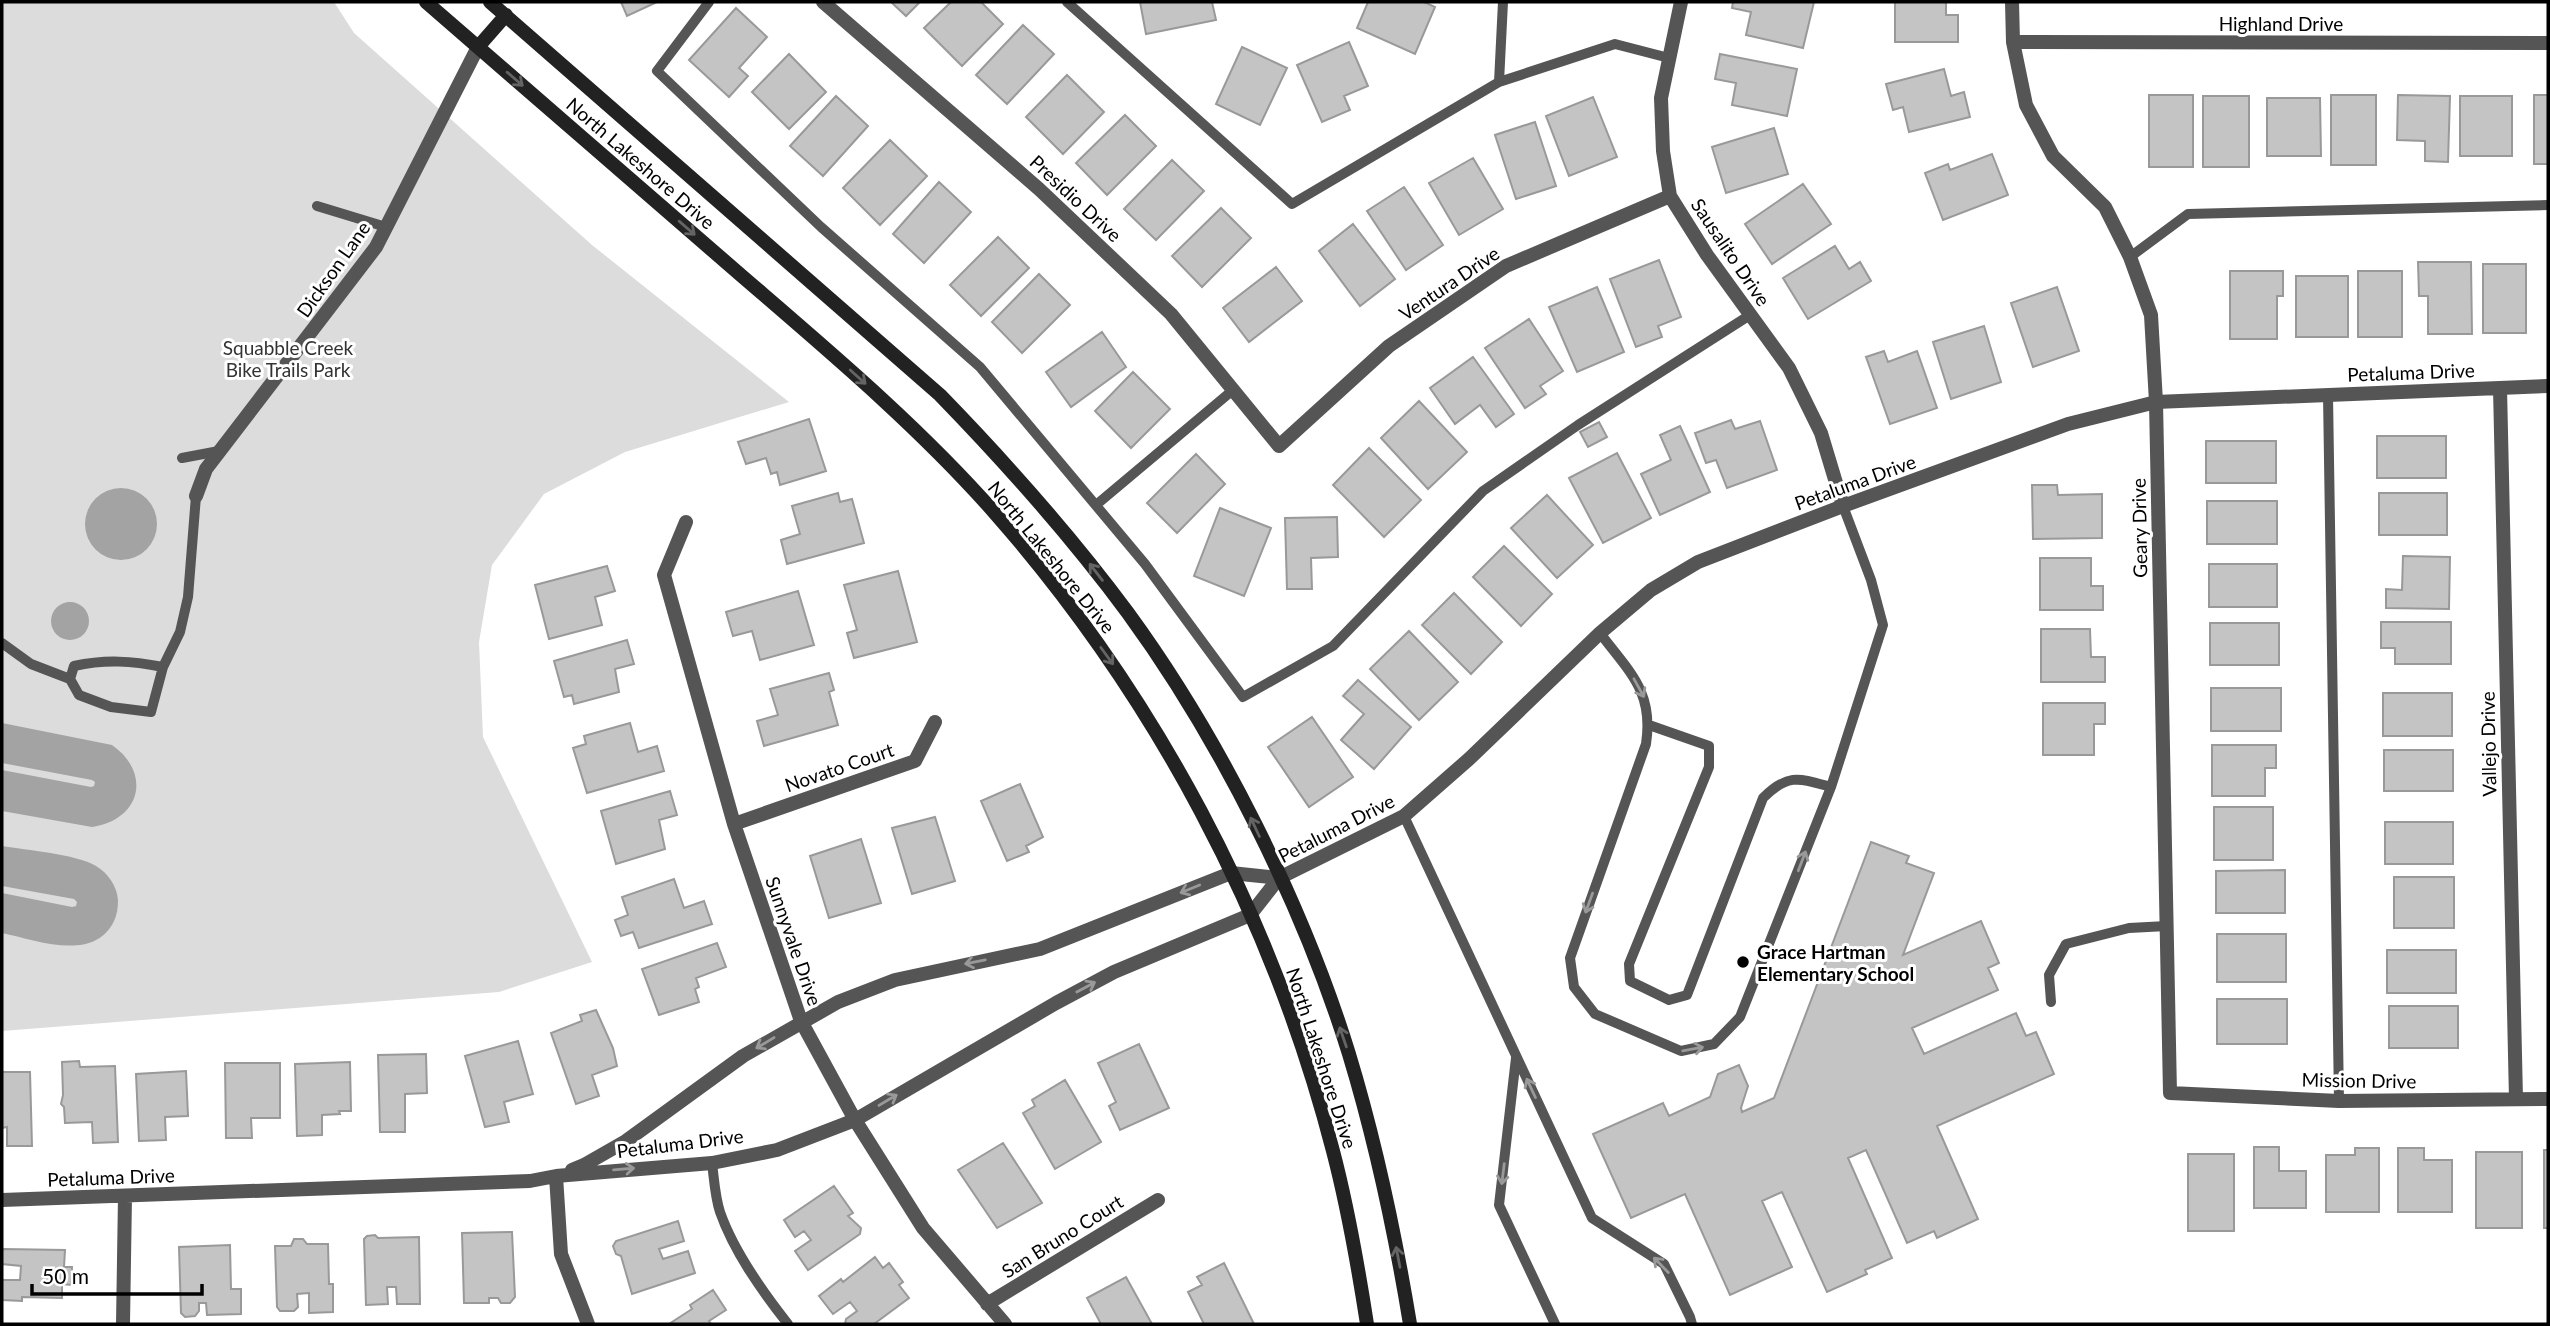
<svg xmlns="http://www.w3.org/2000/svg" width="2550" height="1326" viewBox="0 0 2550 1326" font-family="Lato,sans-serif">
<rect width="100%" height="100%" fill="#fff"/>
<!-- green -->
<path fill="#dcdcdc" d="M 2,2 L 334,2 L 354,33 L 592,245 L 789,402 L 625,452 L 544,494 L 492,565 L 479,642 L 483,737 L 592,962 L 499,992 L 2,1031 Z"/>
<!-- water -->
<path fill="#a3a3a3" d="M85 524a36 36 0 1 1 72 0a36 36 0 1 1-72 0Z
M51 621a19 19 0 1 1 38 0a19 19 0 1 1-38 0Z
M 2,723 L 112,745 C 152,773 141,820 92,827 L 2,811 L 2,770 L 91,787 L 94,786 L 95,782 L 92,780 L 2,763 Z
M 2,846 C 26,850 76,854 96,866 C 108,873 117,886 118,900 C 118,907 117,915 114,921 C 94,963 36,940 2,933 L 2,893 L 72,907 L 76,906 L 77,902 L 74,899 L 2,886 Z"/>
<!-- building -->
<path fill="#c4c4c4" stroke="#999" stroke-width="2" d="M 621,2 L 657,2 L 627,16 Z
M 891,2 L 920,2 L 906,16 Z
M 951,2 L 981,2 L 1003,24 L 962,66 L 924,28 Z
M 1140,2 L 1212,2 L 1216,20 L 1146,34 Z
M 1368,2 L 1424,2 L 1435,7 L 1415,54 L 1357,28 Z
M 1733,2 L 1814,2 L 1803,48 L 1746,35 L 1751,12 L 1732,8 Z
M 1895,2 L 1946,2 L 1946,15 L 1958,15 L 1958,42 L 1895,42 Z
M 736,8 L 767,37 L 739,68 L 748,76 L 729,97 L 689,60 Z
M 1023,25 L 1054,54 L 1007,104 L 976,75 Z
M 1349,42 L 1368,86 L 1344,96 L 1350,110 L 1322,122 L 1297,65 Z
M 1242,47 L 1287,68 L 1260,125 L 1216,104 Z
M 789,54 L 826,92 L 789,129 L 752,92 Z
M 1720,54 L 1797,69 L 1787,116 L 1732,105 L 1736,83 L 1715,79 Z
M 1944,69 L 1951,96 L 1964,92 L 1970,117 L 1909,132 L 1903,107 L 1893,110 L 1886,84 Z
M 1067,75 L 1104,112 L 1063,154 L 1026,117 Z
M 2149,95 L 2193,95 L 2193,167 L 2149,167 Z
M 2331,95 L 2376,95 L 2376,165 L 2331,165 Z
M 2398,95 L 2450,96 L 2448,162 L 2425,161 L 2425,141 L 2397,140 Z
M 2534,95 L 2548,95 L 2548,164 L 2534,164 Z
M 836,96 L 868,126 L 823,176 L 790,146 Z
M 2203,96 L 2249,96 L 2249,167 L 2203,167 Z
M 2460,96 L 2512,96 L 2512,156 L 2460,156 Z
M 1593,97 L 1617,157 L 1569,176 L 1546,116 Z
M 2267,98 L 2320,98 L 2321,156 L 2267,156 Z
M 1125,115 L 1156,146 L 1107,195 L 1076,163 Z
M 1535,122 L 1556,186 L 1516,199 L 1495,135 Z
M 1774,128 L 1788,174 L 1726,193 L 1712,147 Z
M 890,140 L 927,176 L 880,225 L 843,188 Z
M 1992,154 L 2008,195 L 1943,220 L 1925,173 L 1948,164 L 1950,170 Z
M 1473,158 L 1503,209 L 1459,235 L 1429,183 Z
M 1172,160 L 1204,191 L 1156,240 L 1124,209 Z
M 939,182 L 971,212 L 924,263 L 893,234 Z
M 1803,184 L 1831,224 L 1772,264 L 1745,224 Z
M 1404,187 L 1443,245 L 1406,270 L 1367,211 Z
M 1221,208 L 1251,238 L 1202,287 L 1172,256 Z
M 1353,224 L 1395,279 L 1360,306 L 1319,251 Z
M 998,237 L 1029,268 L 981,316 L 950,285 Z
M 1835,246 L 1849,269 L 1860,262 L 1871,281 L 1808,319 L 1783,278 Z
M 1659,260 L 1681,317 L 1658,326 L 1662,337 L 1636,347 L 1610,279 Z
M 2418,262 L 2471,262 L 2472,334 L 2428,334 L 2428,296 L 2419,296 Z
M 2483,264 L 2526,264 L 2526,333 L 2483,333 Z
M 1276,267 L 1302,301 L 1249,342 L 1223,308 Z
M 2230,271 L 2283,271 L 2283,296 L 2277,296 L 2277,339 L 2230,339 Z
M 2358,271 L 2402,271 L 2402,337 L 2358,337 Z
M 1039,274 L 1070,305 L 1022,353 L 992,322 Z
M 2296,276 L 2348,276 L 2348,337 L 2296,337 Z
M 1597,287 L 1624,352 L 1577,372 L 1549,307 Z
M 2057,287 L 2079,351 L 2033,367 L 2011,303 Z
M 1529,319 L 1563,371 L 1540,386 L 1546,394 L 1525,408 L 1485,348 Z
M 1984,326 L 2001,382 L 1951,399 L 1933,342 Z
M 1102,332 L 1126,367 L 1071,407 L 1046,372 Z
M 1884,351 L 1888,362 L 1917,351 L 1937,408 L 1890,424 L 1866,357 Z
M 1473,357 L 1514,414 L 1496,427 L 1480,405 L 1455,424 L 1430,388 Z
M 1133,372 L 1170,409 L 1131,448 L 1095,411 Z
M 1419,401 L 1467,452 L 1428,489 L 1381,438 Z
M 809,419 L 826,471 L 780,485 L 777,472 L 771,474 L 766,458 L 746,464 L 738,442 Z
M 1731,420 L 1735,429 L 1760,421 L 1777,470 L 1727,488 L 1716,460 L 1706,463 L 1695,433 Z
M 1599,422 L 1607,437 L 1588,447 L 1580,432 Z
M 1680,426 L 1710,492 L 1660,515 L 1641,474 L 1671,460 L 1660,435 Z
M 2377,436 L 2446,436 L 2446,478 L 2377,478 Z
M 2206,441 L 2276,441 L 2276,483 L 2206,483 Z
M 1369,448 L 1421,500 L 1384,537 L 1333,485 Z
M 1617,453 L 1651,518 L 1603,543 L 1569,478 Z
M 1196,454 L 1225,484 L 1177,533 L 1147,503 Z
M 2032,485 L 2057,485 L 2058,495 L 2102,494 L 2102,538 L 2033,539 Z
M 838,493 L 840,502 L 852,499 L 864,543 L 787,564 L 781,540 L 800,534 L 792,506 Z
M 2379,493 L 2447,493 L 2447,535 L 2379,535 Z
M 1547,495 L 1593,545 L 1557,578 L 1511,528 Z
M 2207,501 L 2277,501 L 2277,544 L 2207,544 Z
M 1220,508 L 1271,528 L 1244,596 L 1194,576 Z
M 1337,517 L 1338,557 L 1311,558 L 1312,589 L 1287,589 L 1285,518 Z
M 1504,546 L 1552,594 L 1521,626 L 1473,577 Z
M 2403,556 L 2450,557 L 2449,609 L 2386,608 L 2386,589 L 2402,590 Z
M 2040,558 L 2091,558 L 2091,586 L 2103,586 L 2103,610 L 2040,610 Z
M 2209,564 L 2277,564 L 2277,607 L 2209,607 Z
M 607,566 L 615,591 L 595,597 L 602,625 L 549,639 L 535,585 Z
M 898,571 L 917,642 L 854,658 L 847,633 L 857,630 L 844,585 Z
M 798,591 L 814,645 L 760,660 L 752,631 L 733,636 L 726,612 Z
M 1454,593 L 1502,642 L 1471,674 L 1422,625 Z
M 2381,622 L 2451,622 L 2451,664 L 2395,664 L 2395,648 L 2381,648 Z
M 2210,623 L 2279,623 L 2279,665 L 2210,665 Z
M 2041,629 L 2090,629 L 2091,657 L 2105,657 L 2105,682 L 2041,682 Z
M 1409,631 L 1458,682 L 1419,720 L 1370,669 Z
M 627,640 L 634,664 L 615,669 L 619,692 L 574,704 L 572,695 L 564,697 L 554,661 Z
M 829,673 L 834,690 L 829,692 L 838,725 L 764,746 L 757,721 L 778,715 L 770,689 Z
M 1358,680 L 1411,727 L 1374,769 L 1341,740 L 1364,714 L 1343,696 Z
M 2211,688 L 2281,688 L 2281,731 L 2211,731 Z
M 2383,693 L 2452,693 L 2452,736 L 2383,736 Z
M 2043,703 L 2105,703 L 2105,724 L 2094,724 L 2094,755 L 2043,755 Z
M 1312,717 L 1353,777 L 1309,807 L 1268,747 Z
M 630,723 L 638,752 L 657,746 L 664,771 L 587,793 L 573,748 L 586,744 L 584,736 Z
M 2212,745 L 2276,745 L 2276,768 L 2265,768 L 2265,796 L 2212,796 Z
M 2384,750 L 2453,750 L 2453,791 L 2384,791 Z
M 1020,784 L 1043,837 L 1026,846 L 1029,852 L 1007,861 L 981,801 Z
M 670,791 L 677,815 L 659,820 L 665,849 L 616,864 L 601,811 Z
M 2214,807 L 2273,807 L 2273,860 L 2214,860 Z
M 935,817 L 955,881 L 912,894 L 892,828 Z
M 2385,822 L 2453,822 L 2453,864 L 2385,864 Z
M 861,839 L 881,903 L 829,918 L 810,856 Z
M 1871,842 L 1909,856 L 1906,863 L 1934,873 L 1903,955 L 1981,921 L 1999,963 L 1988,968 L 1998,990 L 1912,1028 L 1924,1054 L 2016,1013 L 2026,1036 L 2036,1032 L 2054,1074 L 1937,1126 L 1978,1219 L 1937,1238 L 1934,1231 L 1907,1243 L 1866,1150 L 1848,1158 L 1892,1258 L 1865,1270 L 1867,1274 L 1827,1292 L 1782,1192 L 1762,1201 L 1792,1267 L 1730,1295 L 1685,1194 L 1631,1218 L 1593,1134 L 1663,1103 L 1669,1116 L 1710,1097 L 1718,1074 L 1739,1065 L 1748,1086 L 1741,1108 L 1742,1112 L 1774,1098 Z
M 2285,870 L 2285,913 L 2216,913 L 2216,871 Z
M 2394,877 L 2454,877 L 2454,928 L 2394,928 Z
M 674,879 L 684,908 L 704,901 L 712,924 L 639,948 L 633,932 L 621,936 L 615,920 L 628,915 L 622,897 Z
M 2217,934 L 2286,934 L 2286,982 L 2217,982 Z
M 717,943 L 726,967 L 696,978 L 699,987 L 695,989 L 699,1002 L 659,1015 L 642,969 Z
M 2387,950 L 2456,950 L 2456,993 L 2387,993 Z
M 2217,999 L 2287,999 L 2287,1044 L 2217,1044 Z
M 2389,1006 L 2458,1006 L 2458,1048 L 2389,1048 Z
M 596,1010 L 613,1048 L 617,1066 L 592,1075 L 599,1096 L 576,1104 L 551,1033 L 582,1021 L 580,1015 Z
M 518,1041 L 533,1094 L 504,1102 L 509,1122 L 485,1127 L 465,1056 Z
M 1139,1044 L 1169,1108 L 1120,1130 L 1109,1106 L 1116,1102 L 1098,1063 Z
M 426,1054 L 427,1093 L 405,1094 L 405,1132 L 380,1132 L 378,1055 Z
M 79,1061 L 80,1067 L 115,1066 L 118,1142 L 93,1143 L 92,1122 L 65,1123 L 64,1107 L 61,1104 L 63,1095 L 62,1062 Z
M 350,1062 L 351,1111 L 339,1111 L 340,1114 L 322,1115 L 322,1135 L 297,1136 L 295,1064 Z
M 225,1063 L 280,1063 L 280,1118 L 251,1118 L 252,1138 L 226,1138 Z
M 186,1071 L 188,1116 L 165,1117 L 166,1140 L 139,1141 L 136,1074 Z
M 2,1072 L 30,1072 L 32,1146 L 7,1146 L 7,1127 L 2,1128 Z
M 1065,1080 L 1101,1142 L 1055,1169 L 1023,1113 L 1035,1106 L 1032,1100 Z
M 1003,1143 L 1042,1203 L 997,1228 L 958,1170 Z
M 2254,1147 L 2279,1147 L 2279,1171 L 2306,1171 L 2306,1208 L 2254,1208 Z
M 2355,1148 L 2379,1148 L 2379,1212 L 2326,1212 L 2326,1155 L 2355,1155 Z
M 2398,1148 L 2424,1148 L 2424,1160 L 2452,1160 L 2452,1212 L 2398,1212 Z
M 2544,1150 L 2548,1150 L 2548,1228 L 2544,1228 Z
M 2476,1152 L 2522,1152 L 2522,1228 L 2476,1228 Z
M 2188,1154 L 2234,1154 L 2234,1231 L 2188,1231 Z
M 834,1186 L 853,1213 L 848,1216 L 861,1228 L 860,1234 L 808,1270 L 795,1251 L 811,1240 L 804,1231 L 795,1237 L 784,1220 Z
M 678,1221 L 684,1241 L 659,1249 L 663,1259 L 688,1251 L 695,1273 L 632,1294 L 621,1256 L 616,1254 L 613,1246 L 616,1241 Z
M 512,1232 L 515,1297 L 510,1303 L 501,1303 L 498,1298 L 489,1298 L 489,1303 L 464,1303 L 462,1233 Z
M 375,1235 L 378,1238 L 419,1237 L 420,1304 L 397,1304 L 396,1287 L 387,1287 L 388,1304 L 366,1305 L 364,1239 L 367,1236 Z
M 294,1239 L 303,1239 L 307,1244 L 328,1244 L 329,1284 L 333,1284 L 333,1312 L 309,1313 L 309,1293 L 297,1294 L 298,1307 L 294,1311 L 280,1311 L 277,1307 L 275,1246 L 291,1246 Z
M 230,1245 L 231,1289 L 241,1289 L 241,1314 L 207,1315 L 206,1303 L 199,1303 L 199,1311 L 195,1316 L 185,1317 L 181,1313 L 179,1247 Z
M 4,1249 L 65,1250 L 64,1267 L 72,1267 L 71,1285 L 62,1284 L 62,1298 L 22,1297 L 22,1301 L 2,1300 L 2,1280 L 20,1280 L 21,1266 L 2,1264 L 2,1250 Z
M 875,1257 L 883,1268 L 889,1263 L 903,1282 L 899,1285 L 909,1298 L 874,1324 L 845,1324 L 846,1319 L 857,1311 L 850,1302 L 833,1314 L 819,1296 L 841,1279 L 843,1282 Z
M 1224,1263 L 1254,1324 L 1204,1324 L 1188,1292 L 1202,1285 L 1197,1277 Z
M 1126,1277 L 1152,1324 L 1101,1324 L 1087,1298 Z
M 713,1290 L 726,1310 L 709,1321 L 711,1324 L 669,1324 L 692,1309 L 690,1305 Z"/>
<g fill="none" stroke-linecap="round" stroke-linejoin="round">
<!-- lane -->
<path stroke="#555" stroke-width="10" d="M 709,2 L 657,71 L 821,227 L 980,367 L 1145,564 L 1243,697 L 1333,646 L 1483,491 L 1578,425 L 1750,315
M 1067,2 L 1292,204 L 1499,82 L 1503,2
M 1499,82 L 1615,44 L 1669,58
M 317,206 L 386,227
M 2130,257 L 2188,214 L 2548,205
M 2328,395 L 2339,1101
M 182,458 L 219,451
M 1096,505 L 1233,390
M 1600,633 C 1629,672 1654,691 1646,744 L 1570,958 L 1574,987 L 1595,1014 L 1681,1051 L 1714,1044 L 1740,1017 L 1831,787 L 1883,625 L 1871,580 L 1843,506
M 2,643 L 31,664 L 70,679
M 163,667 C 132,661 106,659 74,666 L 70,679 L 79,695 L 111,707 L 151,712 L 163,667 L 180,632 L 188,597 L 196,496
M 1649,725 L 1709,746 L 1709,767 L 1629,964 L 1630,981 L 1669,1000 L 1687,995 L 1763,798 C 1788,773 1799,778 1831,787
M 1404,816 L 1592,1218 L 1664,1264 L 1690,1317 L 1692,1324
M 2051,1002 L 2049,975 L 2066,944 L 2129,928 L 2167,926
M 1516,1058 L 1499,1205 L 1555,1324
M 712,1163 C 714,1178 715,1197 720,1212 C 734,1252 762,1291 788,1324"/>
<!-- street -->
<path stroke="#555" stroke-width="14" d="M 823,2 L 1039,189 L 1171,314 L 1279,446 L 1389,346 L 1506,266 L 1670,196
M 1681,2 L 1661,98 L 1663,151 L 1670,196 L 1707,255 L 1789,368 L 1821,433 L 1843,506
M 2012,2 L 2013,42 L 2026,105 L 2053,156 L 2105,207 L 2130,257 L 2151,315 L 2156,402 L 2170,1093 L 2339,1101 L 2548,1099
M 2013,42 L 2548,43
M 2500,388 L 2516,1099
M 196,496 L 206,469 L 376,247 L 478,47
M 686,522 L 664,575 L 734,824 L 801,1021 L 855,1120 L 923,1228 L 1005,1324
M 734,824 L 915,761 L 935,722
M 572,1170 L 584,1165 L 626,1141 L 743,1056 L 838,1002 L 895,980 L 1040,949 L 1231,873 L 1279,878
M 556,1176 L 561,1254 L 588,1324
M 2,1200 L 530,1181 L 556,1176 L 712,1163 L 777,1150 L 855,1120 L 1056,1003 L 1114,972 L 1250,915 L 1279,878 L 1404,816 L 1469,759 L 1600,633 L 1651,590 L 1698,562 L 1843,506 L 2068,424 L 2156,402 L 2548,386
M 987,1304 L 1158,1200
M 123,1324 L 125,1196"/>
<!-- secondary -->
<path stroke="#222" stroke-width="14" d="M 426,2 C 531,94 638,185 743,277 C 830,352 918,426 994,512 C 1155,695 1272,915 1333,1151 C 1348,1208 1358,1266 1367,1324
M 490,2 L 940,395 C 1007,464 1071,536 1128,613 C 1220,739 1303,905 1349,1054 C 1376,1143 1395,1233 1410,1324
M 478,47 L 506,15"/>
</g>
<!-- one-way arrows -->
<defs><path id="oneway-shaft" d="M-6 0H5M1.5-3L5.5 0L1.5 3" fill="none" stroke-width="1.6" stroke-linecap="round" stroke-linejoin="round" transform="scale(1.75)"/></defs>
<g stroke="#646464">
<use href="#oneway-shaft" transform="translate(515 79) rotate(41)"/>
<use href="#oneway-shaft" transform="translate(687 228) rotate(41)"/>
<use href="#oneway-shaft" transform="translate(858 377) rotate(42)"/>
<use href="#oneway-shaft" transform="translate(1096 572) rotate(-128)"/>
<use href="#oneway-shaft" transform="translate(1107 656) rotate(54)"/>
<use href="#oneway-shaft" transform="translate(1255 827) rotate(-115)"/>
<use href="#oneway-shaft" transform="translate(1343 1037) rotate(-109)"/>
<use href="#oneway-shaft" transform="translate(1398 1257) rotate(-101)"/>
</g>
<g stroke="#999">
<use href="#oneway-shaft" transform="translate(1639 688) rotate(61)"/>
<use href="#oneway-shaft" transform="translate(1802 861) rotate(-69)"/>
<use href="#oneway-shaft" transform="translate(1190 889) rotate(158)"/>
<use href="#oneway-shaft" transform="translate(1589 903) rotate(110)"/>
<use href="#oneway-shaft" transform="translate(975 962) rotate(169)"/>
<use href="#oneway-shaft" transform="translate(1086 987) rotate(-28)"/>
<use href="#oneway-shaft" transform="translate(765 1043) rotate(149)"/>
<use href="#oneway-shaft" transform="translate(1693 1049) rotate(-10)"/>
<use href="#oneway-shaft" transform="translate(1531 1088) rotate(-115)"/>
<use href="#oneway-shaft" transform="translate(888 1100) rotate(-31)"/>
<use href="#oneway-shaft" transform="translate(624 1169) rotate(-5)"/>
<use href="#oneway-shaft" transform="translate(1503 1174) rotate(97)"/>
<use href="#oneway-shaft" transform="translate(1661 1265) rotate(-134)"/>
</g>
<!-- markers -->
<circle fill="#000" stroke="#fff" stroke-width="2.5" cx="1743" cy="962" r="7"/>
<g text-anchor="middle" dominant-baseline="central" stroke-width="6" stroke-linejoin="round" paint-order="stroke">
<!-- street labels -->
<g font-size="19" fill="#000" stroke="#fff">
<text x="2281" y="23">Highland Drive</text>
<text transform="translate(641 163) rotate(41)">North Lakeshore Drive</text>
<text transform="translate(1076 198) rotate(43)">Presidio Drive</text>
<text transform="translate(1731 252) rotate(56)">Sausalito Drive</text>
<text transform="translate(333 269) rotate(-55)">Dickson Lane</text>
<text transform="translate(1449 283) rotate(-34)">Ventura Drive</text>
<text transform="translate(2411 372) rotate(-2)">Petaluma Drive</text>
<text transform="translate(1855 482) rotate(-20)">Petaluma Drive</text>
<text transform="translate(2139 528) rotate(-91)">Geary Drive</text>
<text transform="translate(1052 557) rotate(51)">North Lakeshore Drive</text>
<text transform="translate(2488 744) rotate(-91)">Vallejo Drive</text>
<text transform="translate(839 767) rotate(-19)">Novato Court</text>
<text transform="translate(1336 828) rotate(-27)">Petaluma Drive</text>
<text transform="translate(794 941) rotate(71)">Sunnyvale Drive</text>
<text transform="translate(1322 1058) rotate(72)">North Lakeshore Drive</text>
<text transform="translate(2359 1080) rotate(1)">Mission Drive</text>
<text transform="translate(680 1143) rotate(-7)">Petaluma Drive</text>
<text transform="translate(111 1177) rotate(-2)">Petaluma Drive</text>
<text transform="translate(1062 1236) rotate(-32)">San Bruno Court</text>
</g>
<!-- park labels -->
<g font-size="19" fill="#333" stroke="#fff">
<text x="288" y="347">Squabble Creek<tspan x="288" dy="22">Bike Trails Park</tspan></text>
</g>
<!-- poi labels -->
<g font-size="19" font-weight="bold" fill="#000" stroke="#fff" text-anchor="start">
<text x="1757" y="951">Grace Hartman<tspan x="1757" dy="22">Elementary School</tspan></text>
</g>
</g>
<!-- border -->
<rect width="2550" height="1326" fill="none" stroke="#000000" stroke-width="7"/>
<!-- scale -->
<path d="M32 1284v10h170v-10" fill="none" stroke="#000000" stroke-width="3.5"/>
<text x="42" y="1284" font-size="21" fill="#000000" stroke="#ffffff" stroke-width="5" paint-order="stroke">50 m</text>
</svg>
